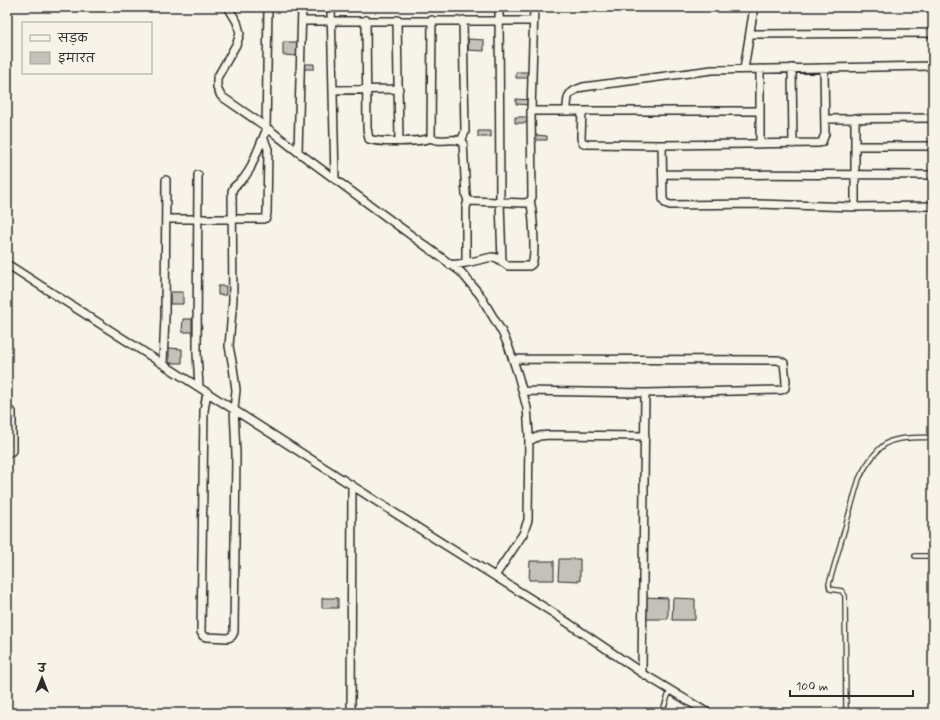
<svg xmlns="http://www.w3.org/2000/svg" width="940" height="720" viewBox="0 0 940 720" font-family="Mynerve,'Playpen Sans Deva',sans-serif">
<rect width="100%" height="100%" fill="#f7f3e8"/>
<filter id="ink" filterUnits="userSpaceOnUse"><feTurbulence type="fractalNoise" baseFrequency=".025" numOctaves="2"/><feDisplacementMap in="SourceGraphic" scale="8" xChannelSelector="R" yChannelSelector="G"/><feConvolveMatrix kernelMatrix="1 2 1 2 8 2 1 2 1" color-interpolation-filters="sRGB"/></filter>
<g filter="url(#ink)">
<!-- building -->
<path fill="#c4c1b9" stroke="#2b2b2b" d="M 468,39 L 484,40 L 484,51 L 468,50 Z
M 283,42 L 298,42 L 298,56 L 283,55 Z
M 301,64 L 314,64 L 314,69 L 301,69 Z
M 516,72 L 528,72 L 528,78 L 516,78 Z
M 516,99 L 530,100 L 530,105 L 516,104 Z
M 515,117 L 527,117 L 527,123 L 515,123 Z
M 478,131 L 491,131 L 491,137 L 478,137 Z
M 535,135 L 547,136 L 547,140 L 535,140 Z
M 218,286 L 226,286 L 226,295 L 218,295 Z
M 170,292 L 183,292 L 183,304 L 170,304 Z
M 183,319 L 192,319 L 192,332 L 182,332 Z
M 169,348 L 182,349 L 182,363 L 169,363 Z
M 559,559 L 580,559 L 580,581 L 558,580 Z
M 530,561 L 554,561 L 554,580 L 529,580 Z
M 643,597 L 668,598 L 668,619 L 643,619 Z
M 322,598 L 338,598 L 338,608 L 322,608 Z
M 673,598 L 695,599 L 695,620 L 672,620 Z"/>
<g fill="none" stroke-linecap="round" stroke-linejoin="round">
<defs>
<path id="lane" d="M 915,556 L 933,556
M 662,713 L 670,690
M 846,713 L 845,596 L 842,591 L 830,589 L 829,584 L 859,479 C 865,466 880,442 895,440 C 907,437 921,438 933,437"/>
<path id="street" d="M 228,7 L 237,22 L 240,33 L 237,43 L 217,78 L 217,88 L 221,96 L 266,127 L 298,152 L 461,272 L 480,295 L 502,332 L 508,345 L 518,375 L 527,408 L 529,434 L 528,520 L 523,534 L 495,576
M 331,7 L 335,179
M 499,7 L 500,202 L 502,262
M 366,20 L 367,128 L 369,139 C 379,143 421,142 431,138
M 397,20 L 399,141
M 432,20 L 431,138 C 440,144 454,136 463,142 L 466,195 L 468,201 L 526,203 L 530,201 L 532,197 L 531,111 L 534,7
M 302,21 L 533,21
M 750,34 L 933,33
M 792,68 L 793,144
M 744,69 L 754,7
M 760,69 L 760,144
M 333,90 L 399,89
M 531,111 L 760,111
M 567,111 C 567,96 567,92 583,87 L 712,70 L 933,66
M 582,111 L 581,138 L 582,142 L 586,144 L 662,145 L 819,143 L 822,142 L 825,134 L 824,68
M 825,119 L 933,118
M 461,141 L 465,132 L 463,20
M 662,145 L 663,199 L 665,203 L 670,205 L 758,204 L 855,207 L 933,206
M 855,146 L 933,146
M 298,152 L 302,7
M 663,174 L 933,175
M 198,175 L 197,353 L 199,387
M 855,207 L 855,118
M 166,219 L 263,219 L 266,218 L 267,213 L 268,149 L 264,139
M 466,263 L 466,208 L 468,200
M 7,264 L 426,533 L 555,614 L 642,673 L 708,713
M 450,265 L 466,263 L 492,257 L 497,258 L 508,266 L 529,266 L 532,264 C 536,256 533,210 530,201
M 513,359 L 778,360 L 784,363 L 786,381 L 785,388 L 781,390 L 645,393 L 524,391
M 163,363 L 165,317 L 166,180
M 207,392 L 204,411 L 201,632 L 203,636 L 206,637 L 228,638 L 232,636 L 234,632 L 236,454 L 234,409 L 236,390 L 233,367 L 229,346 L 233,299 L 232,191 L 234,187 L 244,178 L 250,169 L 266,131 L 268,7
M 529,441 L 539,436 L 550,435 L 645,436
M 7,454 L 12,451 L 12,412
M 642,673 L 645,393
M 351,713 L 352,485"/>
</defs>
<!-- lane casing -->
<use href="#lane" stroke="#2b2b2b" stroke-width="6"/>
<!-- street casing -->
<use href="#street" stroke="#2b2b2b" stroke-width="10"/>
<!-- lane -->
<use href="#lane" stroke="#f7f3e8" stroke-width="3.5"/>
<!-- street -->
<use href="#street" stroke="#f7f3e8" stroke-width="7"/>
</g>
</g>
<!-- margin -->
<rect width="940" height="720" fill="none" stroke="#f7f3e8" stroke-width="24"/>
<rect x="12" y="12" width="916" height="696" fill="none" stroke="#2b2b2b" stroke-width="1.5" filter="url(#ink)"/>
<!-- legend -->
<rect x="22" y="22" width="130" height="52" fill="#f7f3e8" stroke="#a5a39c"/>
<rect x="30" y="35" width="20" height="6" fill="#f7f3e8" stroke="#a5a39c"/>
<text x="58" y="42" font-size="12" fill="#2b2b2b">सड़क</text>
<rect x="30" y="52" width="20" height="12" fill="#c4c1b9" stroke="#a5a39c"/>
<text x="58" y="62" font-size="12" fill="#2b2b2b">इमारत</text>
<!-- north arrow -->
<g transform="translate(42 678)" stroke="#f7f3e8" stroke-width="3" paint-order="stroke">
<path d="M0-3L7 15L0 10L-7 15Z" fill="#2b2b2b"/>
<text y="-6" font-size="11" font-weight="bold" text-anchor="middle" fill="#2b2b2b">उ</text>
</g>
<!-- scale -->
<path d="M790 690v6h123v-6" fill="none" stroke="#2b2b2b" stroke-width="2"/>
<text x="796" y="690" font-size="12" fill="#2b2b2b" stroke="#f7f3e8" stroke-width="3" paint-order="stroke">100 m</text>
</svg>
